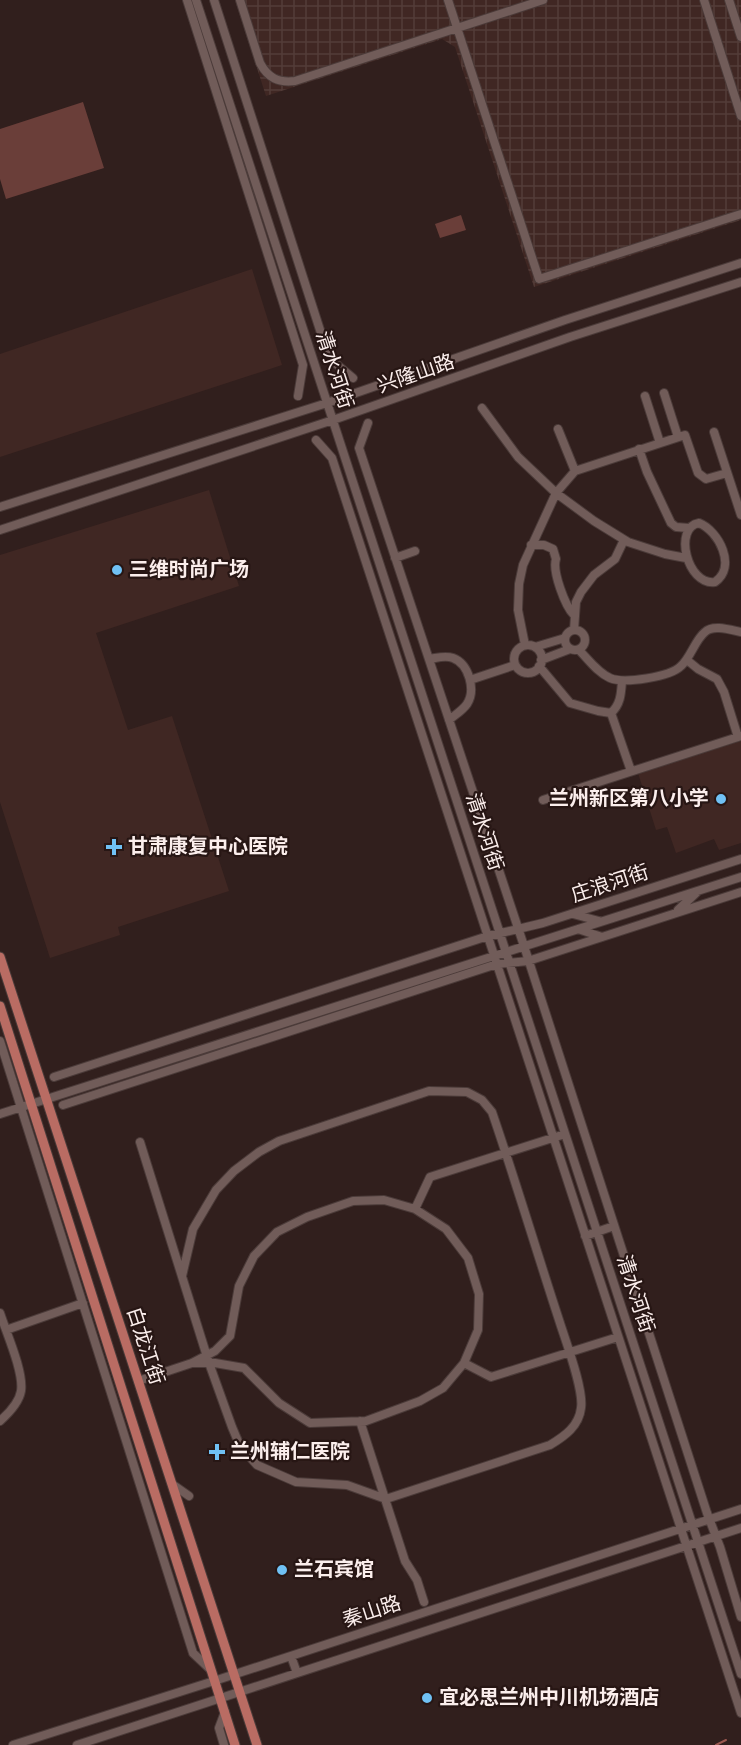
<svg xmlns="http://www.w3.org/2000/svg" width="741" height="1745" viewBox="0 0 741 1745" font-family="'Source Sans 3','Noto Sans SC',sans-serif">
<defs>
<pattern id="industrial-grid" width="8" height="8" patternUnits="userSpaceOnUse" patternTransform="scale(1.5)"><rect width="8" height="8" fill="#402723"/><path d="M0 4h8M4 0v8" fill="none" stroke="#533c38"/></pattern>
</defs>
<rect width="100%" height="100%" fill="#311f1d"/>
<!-- built -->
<path fill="#402723" d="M 252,269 L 282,365 L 0,457 L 0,354 Z
M 209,490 L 239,586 L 96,633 L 128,730 L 172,716 L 229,891 L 118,927 L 120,935 L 50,958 L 0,802 L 0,555 Z
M 741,741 L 741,843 L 719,850 L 714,839 L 676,853 L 667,827 L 656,830 L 638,773 Z"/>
<!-- industrial -->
<path fill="url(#industrial-grid)" d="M 235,0 L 741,0 L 741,220 L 534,287 L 455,47 L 442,39 L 266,96 Z"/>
<!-- grass -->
<path fill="#6a3e39" d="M 83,102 L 104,168 L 6,199 L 0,179 L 0,129 Z
M 461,215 L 466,230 L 440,238 L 435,224 Z"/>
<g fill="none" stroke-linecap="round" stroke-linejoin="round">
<!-- stream -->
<path stroke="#9c5850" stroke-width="2" d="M 716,1745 L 726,1740"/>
<defs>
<path id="minor" d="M 187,0 L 303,365 L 298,396
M 196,0 L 741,1674
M 214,0 L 329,358 L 353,378
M 240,0 L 260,63 C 268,78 278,83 295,81 L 543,0
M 448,0 L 539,279 L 741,214
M 704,0 L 741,116
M 729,0 L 741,37
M 664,393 L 678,437
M 645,396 L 660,443
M 482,408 L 518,457 L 556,493 L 594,521 L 628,542 L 665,554 L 686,558
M 368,423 L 359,448 L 524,946 L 707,1513 L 720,1547 L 741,1617
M 558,429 L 575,471
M 714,432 L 741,515
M 316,440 L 332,458 L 741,1713
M 639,449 L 647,472 L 671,523 L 676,527 L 689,528
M 0,507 L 327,403 L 565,320 L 741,263
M 699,523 C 719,531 737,567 715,582 C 687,586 673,527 699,523 Z
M 0,530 L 333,420 L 570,337 L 741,282
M 531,545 L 544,545 L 553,549 L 556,559 C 552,571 565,606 574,615
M 395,558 L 415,551
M565 640a10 10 0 1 1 20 0a10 10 0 1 1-20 0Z
M 574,630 L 576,602 L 581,592 L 594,575 L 615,559 L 624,540
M 525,645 L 518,610 L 519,584 L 523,565 L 556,493 L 575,471 L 685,435 L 698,473 L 706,479 L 727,473
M514 659a14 14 0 1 1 28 0a14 14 0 1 1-28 0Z
M 535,647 L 565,638
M 579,650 C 588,659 597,672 610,678 C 624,684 670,677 681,666 C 691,657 695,640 705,632 C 713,624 731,630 741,632
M 429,659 C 437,658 445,655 453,658 C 469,664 476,690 467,704 C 463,710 455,715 449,720
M 541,660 L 570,649
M 687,660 L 698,669 L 717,679 L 724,692 L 738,737
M 539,666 L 570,703 L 598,711 L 611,713
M 470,680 L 515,665
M 611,713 L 631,771
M 611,713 C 621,704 621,693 622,681
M 543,800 L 741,736
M 678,910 L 697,892
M 573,914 L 599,921
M 578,929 L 602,937
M 0,1041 L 193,1653 L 210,1669
M 54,1077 L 488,936 L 543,923 L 741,859
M 63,1105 L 497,964 L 528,961 L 741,892
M 0,1114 L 741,877
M 140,1142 L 209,1363 L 232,1427 L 240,1446 L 257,1465 L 296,1482 L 347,1485 L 386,1499 L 550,1445 C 565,1436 579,1426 581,1408 C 584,1390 566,1342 560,1323 C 537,1253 516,1182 492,1112 L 482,1100 L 467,1092 L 429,1091 L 279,1141 L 259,1152 L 234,1171 L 216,1190 L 193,1229 L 182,1276
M 415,1209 L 430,1177 L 565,1134
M 585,1236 L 614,1226
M 0,1313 C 6,1332 24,1372 21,1391 C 19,1403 9,1413 0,1421
M 6,1330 L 83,1303
M 464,1363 L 491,1377 L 618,1337
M 138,1381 L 192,1363 L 215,1351 L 230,1336 L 239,1286 L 254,1256 L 277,1232 L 307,1217 L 353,1201 L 384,1200 L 415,1209 L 446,1229 L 468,1258 L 479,1294 L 478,1330 L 464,1363 L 443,1388 L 420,1401 L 366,1421 L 310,1423 L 279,1403 L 244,1368 L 215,1363 L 192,1363
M 360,1421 L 405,1561 L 417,1580 L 424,1602
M 172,1484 L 189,1496
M 291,1656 L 297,1673
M 13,1745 L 214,1681 L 741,1509
M 77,1745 L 741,1528
M 224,1745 L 219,1728 L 225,1712"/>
<path id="major" d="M 0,957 L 257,1745
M 0,1006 L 235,1745"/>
</defs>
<!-- minor casing -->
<use href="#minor" stroke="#4b3b39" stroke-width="10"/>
<!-- major casing -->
<use href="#major" stroke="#4b3b39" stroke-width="11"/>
<!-- minor -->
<use href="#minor" stroke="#715c59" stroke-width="8"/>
<!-- major -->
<use href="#major" stroke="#b96c63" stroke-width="9"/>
</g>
<!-- markers -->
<g fill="#70c1f4" stroke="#271614" stroke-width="2">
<circle cx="117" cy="570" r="6"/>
<circle cx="721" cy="799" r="6"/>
<path d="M111 838h6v6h6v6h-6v6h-6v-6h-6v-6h6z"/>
<path d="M214 1443h6v6h6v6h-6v6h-6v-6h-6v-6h6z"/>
<circle cx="282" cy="1570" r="6"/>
<circle cx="427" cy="1698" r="6"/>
</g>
<g text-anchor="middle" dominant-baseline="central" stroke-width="4.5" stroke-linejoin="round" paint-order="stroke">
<!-- street labels -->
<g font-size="20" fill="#fbeeec" stroke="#271614">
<text transform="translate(334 370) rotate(72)">清水河街</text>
<text transform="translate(416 374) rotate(-19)">兴隆山路</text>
<text transform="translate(484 832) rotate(72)">清水河街</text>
<text transform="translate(610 884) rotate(-18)">庄浪河街</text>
<text transform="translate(635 1294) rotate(72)">清水河街</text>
<text transform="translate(145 1346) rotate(72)">白龙江街</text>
<text transform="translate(372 1612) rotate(-18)">秦山路</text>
</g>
<!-- poi labels -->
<g font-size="20" font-weight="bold" fill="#fbeeec" stroke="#271614" text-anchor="start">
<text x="129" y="570">三维时尚广场</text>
<text x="709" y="799" text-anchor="end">兰州新区第八小学</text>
<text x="128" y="847">甘肃康复中心医院</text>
<text x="230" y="1452">兰州辅仁医院</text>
<text x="294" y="1570">兰石宾馆</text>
<text x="439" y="1698">宜必思兰州中川机场酒店</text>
</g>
</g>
</svg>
